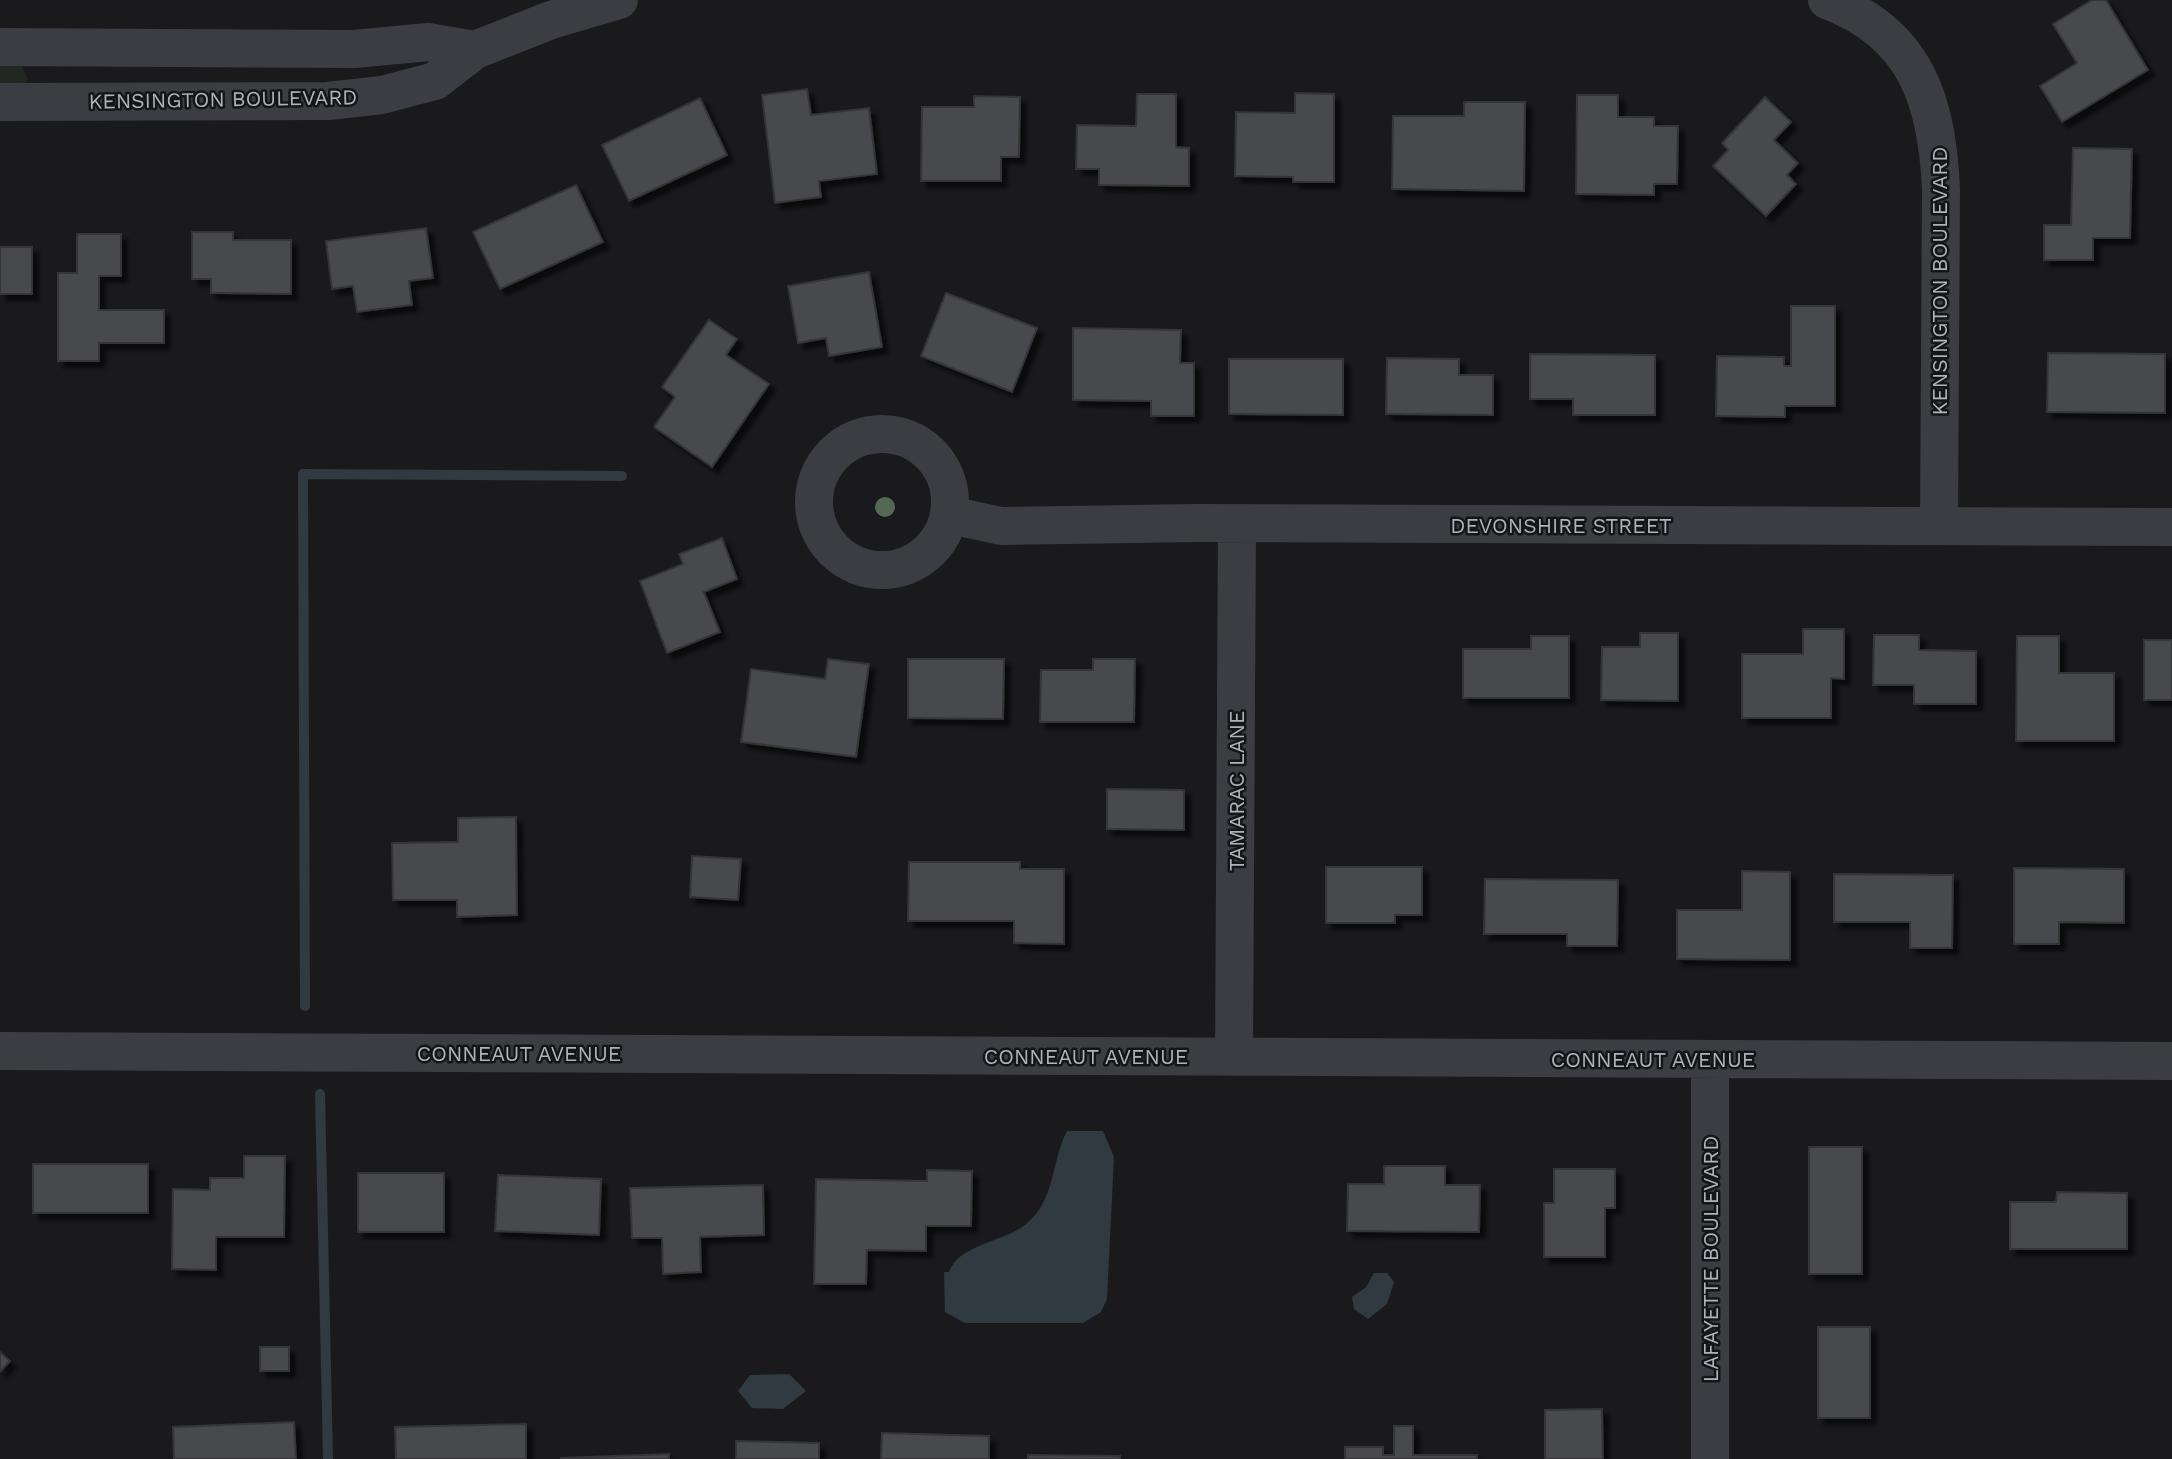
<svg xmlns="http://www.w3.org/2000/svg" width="2172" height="1459" viewBox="0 0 2172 1459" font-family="'Work Sans',sans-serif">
<defs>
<filter id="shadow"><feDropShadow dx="6" dy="6" stdDeviation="2" flood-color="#0009"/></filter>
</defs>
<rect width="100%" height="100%" fill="#1a1a1d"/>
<!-- green -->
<path fill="#202821" d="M 0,66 L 22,66 L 28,80 L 23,86 L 0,85 Z"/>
<!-- water -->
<path fill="#303a41" d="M 1067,1131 L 1103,1131 L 1114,1157 L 1107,1299 L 1101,1312 L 1083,1323 L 965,1323 L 945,1312 L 944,1272 L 949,1272 C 959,1244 1004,1242 1026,1224 C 1056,1200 1051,1161 1067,1131 Z
M 1374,1273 L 1387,1273 L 1394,1282 L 1387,1304 L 1368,1319 L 1354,1309 L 1352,1297 L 1366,1287 Z
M 789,1374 L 806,1391 L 783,1409 L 752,1408 L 738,1391 L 750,1375 Z"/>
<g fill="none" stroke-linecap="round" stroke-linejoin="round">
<!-- stream -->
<path stroke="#303a41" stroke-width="10" d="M 305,1006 L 303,474 L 622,476
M 320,1094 L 328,1459"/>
</g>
<!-- building -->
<path fill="#47484d" stroke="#343439" stroke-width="2" filter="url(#shadow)" d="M 2092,0 L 2106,0 L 2148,70 L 2062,122 L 2040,86 L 2077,63 L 2053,24 Z
M 807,89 L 811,115 L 869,108 L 877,174 L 819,181 L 821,197 L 775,203 L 762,95 Z
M 1295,93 L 1334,94 L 1334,182 L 1293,182 L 1293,177 L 1235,176 L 1236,112 L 1295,113 Z
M 1137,94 L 1176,94 L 1176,147 L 1189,148 L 1189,186 L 1099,185 L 1099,169 L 1076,169 L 1077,125 L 1136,126 Z
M 1577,95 L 1618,95 L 1618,117 L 1654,117 L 1654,126 L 1678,126 L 1677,184 L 1654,184 L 1654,195 L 1576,194 Z
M 974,96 L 1020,97 L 1019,157 L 1001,157 L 1001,181 L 921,181 L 922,107 L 974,107 Z
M 1765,97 L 1791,122 L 1774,140 L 1798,163 L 1787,175 L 1796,184 L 1766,216 L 1713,166 L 1728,150 L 1722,143 Z
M 700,98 L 727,155 L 629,201 L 602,145 Z
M 1464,102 L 1525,102 L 1524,191 L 1392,189 L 1393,116 L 1464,116 Z
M 2073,148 L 2132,149 L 2130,238 L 2093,238 L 2093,260 L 2044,260 L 2044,225 L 2071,225 Z
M 576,185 L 603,242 L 500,289 L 473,232 Z
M 426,228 L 433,278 L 409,281 L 412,305 L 357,312 L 353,286 L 332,289 L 326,241 Z
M 192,232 L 233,232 L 233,240 L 291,240 L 291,294 L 211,293 L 211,279 L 192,279 Z
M 77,234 L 121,234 L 121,276 L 99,276 L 99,310 L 164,310 L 164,343 L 99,343 L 99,361 L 58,361 L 58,273 L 77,273 Z
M 0,247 L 32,247 L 32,294 L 0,294 Z
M 869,272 L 882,347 L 829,356 L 826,338 L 798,343 L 788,286 Z
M 946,293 L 1037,328 L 1012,392 L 921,356 Z
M 1791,306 L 1835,306 L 1835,406 L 1785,406 L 1785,417 L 1716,416 L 1717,356 L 1784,357 L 1784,366 L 1791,366 Z
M 709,320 L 737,339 L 726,355 L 769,384 L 712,467 L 654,427 L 675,397 L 662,387 Z
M 1073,328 L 1181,330 L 1180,363 L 1194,363 L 1194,416 L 1151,416 L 1151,401 L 1073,400 Z
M 2048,353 L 2165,354 L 2165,413 L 2047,412 Z
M 1530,354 L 1655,355 L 1655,415 L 1573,415 L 1573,399 L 1530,399 Z
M 1387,358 L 1459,359 L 1459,375 L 1493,375 L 1493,415 L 1386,414 Z
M 1229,359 L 1343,359 L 1343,415 L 1229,414 Z
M 722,538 L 737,579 L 704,592 L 720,632 L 667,653 L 640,581 L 683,564 L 679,554 Z
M 1803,629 L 1844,629 L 1844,679 L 1831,678 L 1831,718 L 1742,718 L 1742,654 L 1803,654 Z
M 1640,633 L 1678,633 L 1678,701 L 1601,700 L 1602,647 L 1640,647 Z
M 1874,635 L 1919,635 L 1919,650 L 1976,651 L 1976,704 L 1914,704 L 1914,685 L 1873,685 Z
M 1531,636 L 1569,636 L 1569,698 L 1463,698 L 1463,649 L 1531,649 Z
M 2017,636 L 2059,636 L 2059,673 L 2114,673 L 2114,741 L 2016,741 Z
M 2144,640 L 2172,640 L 2172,700 L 2144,700 Z
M 828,659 L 869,664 L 856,757 L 741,742 L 751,669 L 825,679 Z
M 908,659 L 1004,659 L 1003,719 L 908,718 Z
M 1093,659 L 1135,659 L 1134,722 L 1040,722 L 1041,670 L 1093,670 Z
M 1107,789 L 1184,790 L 1184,830 L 1107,829 Z
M 516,817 L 517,915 L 457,917 L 457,900 L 393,900 L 392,843 L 458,842 L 458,818 Z
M 692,856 L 741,859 L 738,900 L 690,897 Z
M 909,862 L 1020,862 L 1020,869 L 1064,869 L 1064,944 L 1014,943 L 1014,921 L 908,921 Z
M 1326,867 L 1422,867 L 1422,915 L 1395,915 L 1395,923 L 1326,923 Z
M 2014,868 L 2124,869 L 2124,923 L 2059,922 L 2059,944 L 2014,944 Z
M 1742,871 L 1790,872 L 1790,960 L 1677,959 L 1677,910 L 1742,910 Z
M 1834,874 L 1953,875 L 1952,948 L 1910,948 L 1910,922 L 1834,922 Z
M 1485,879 L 1618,880 L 1617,946 L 1567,946 L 1567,934 L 1484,934 Z
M 1809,1147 L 1862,1147 L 1862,1274 L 1809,1274 Z
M 244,1156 L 285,1156 L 284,1237 L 216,1237 L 216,1270 L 172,1269 L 173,1189 L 210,1190 L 210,1178 L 244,1178 Z
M 33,1164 L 148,1164 L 148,1213 L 33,1213 Z
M 1384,1166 L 1445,1166 L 1445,1185 L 1480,1185 L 1479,1232 L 1347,1231 L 1348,1184 L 1384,1184 Z
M 1554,1169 L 1615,1169 L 1615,1208 L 1605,1208 L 1605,1257 L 1544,1257 L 1544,1203 L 1554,1203 Z
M 927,1170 L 972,1171 L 971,1226 L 926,1226 L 926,1251 L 867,1250 L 866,1284 L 814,1284 L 816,1179 L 927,1181 Z
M 358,1173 L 444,1173 L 444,1232 L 358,1232 Z
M 498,1175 L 601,1179 L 599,1235 L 495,1231 Z
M 763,1185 L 764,1235 L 700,1237 L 701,1272 L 663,1274 L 662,1238 L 632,1238 L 630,1188 Z
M 2057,1192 L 2127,1193 L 2127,1249 L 2010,1249 L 2010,1202 L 2056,1202 Z
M 1818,1327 L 1870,1327 L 1870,1418 L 1818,1418 Z
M 260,1347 L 289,1347 L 289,1371 L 260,1371 Z
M 0,1352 L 10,1361 L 0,1372 Z
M 1602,1409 L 1603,1459 L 1545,1459 L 1545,1410 Z
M 294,1422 L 296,1459 L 174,1459 L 173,1427 Z
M 526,1424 L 526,1459 L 396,1459 L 395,1427 Z
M 1394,1426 L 1413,1426 L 1413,1455 L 1477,1455 L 1477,1459 L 1345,1459 L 1345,1447 L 1383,1447 L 1383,1455 L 1394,1455 Z
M 882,1433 L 989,1436 L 989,1459 L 881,1459 Z
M 736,1441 L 819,1443 L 819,1459 L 736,1459 Z
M 669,1454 L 669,1459 L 561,1459 L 561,1458 Z
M 1028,1455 L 1120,1456 L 1120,1459 L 1028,1459 Z"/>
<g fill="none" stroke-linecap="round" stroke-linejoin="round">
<!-- minor -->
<path stroke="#3b3d42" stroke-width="38" d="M 1827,0 C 1917,34 1937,102 1941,189 L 1939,526
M 0,47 L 354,49 L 428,42 L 475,50
M 0,102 L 328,101 L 382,95 L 435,81 L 475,50 L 551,20 L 619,0
M814 502a68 68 0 1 1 136 0a68 68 0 1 1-136 0Z
M 950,515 L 1001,526 L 1198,523 L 2172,527
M 0,1051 L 2172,1061
M 1234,1057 L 1237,524
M 1710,1459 L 1710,1059"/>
</g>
<!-- trees -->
<circle fill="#546856" cx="885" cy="507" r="10"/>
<g text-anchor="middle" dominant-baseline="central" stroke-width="5" stroke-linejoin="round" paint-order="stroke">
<!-- street labels -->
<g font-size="21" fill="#adb2bc" stroke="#151518">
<text transform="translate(223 99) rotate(-1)">KENSINGTON BOULEVARD</text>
<text transform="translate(1939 281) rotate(-90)">KENSINGTON BOULEVARD</text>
<text x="1561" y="525">DEVONSHIRE STREET</text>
<text transform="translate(1236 791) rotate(-90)">TAMARAC LANE</text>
<text x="519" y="1053">CONNEAUT AVENUE</text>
<text x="1086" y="1056">CONNEAUT AVENUE</text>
<text x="1653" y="1059">CONNEAUT AVENUE</text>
<text transform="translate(1710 1259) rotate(-90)">LAFAYETTE BOULEVARD</text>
</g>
</g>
</svg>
